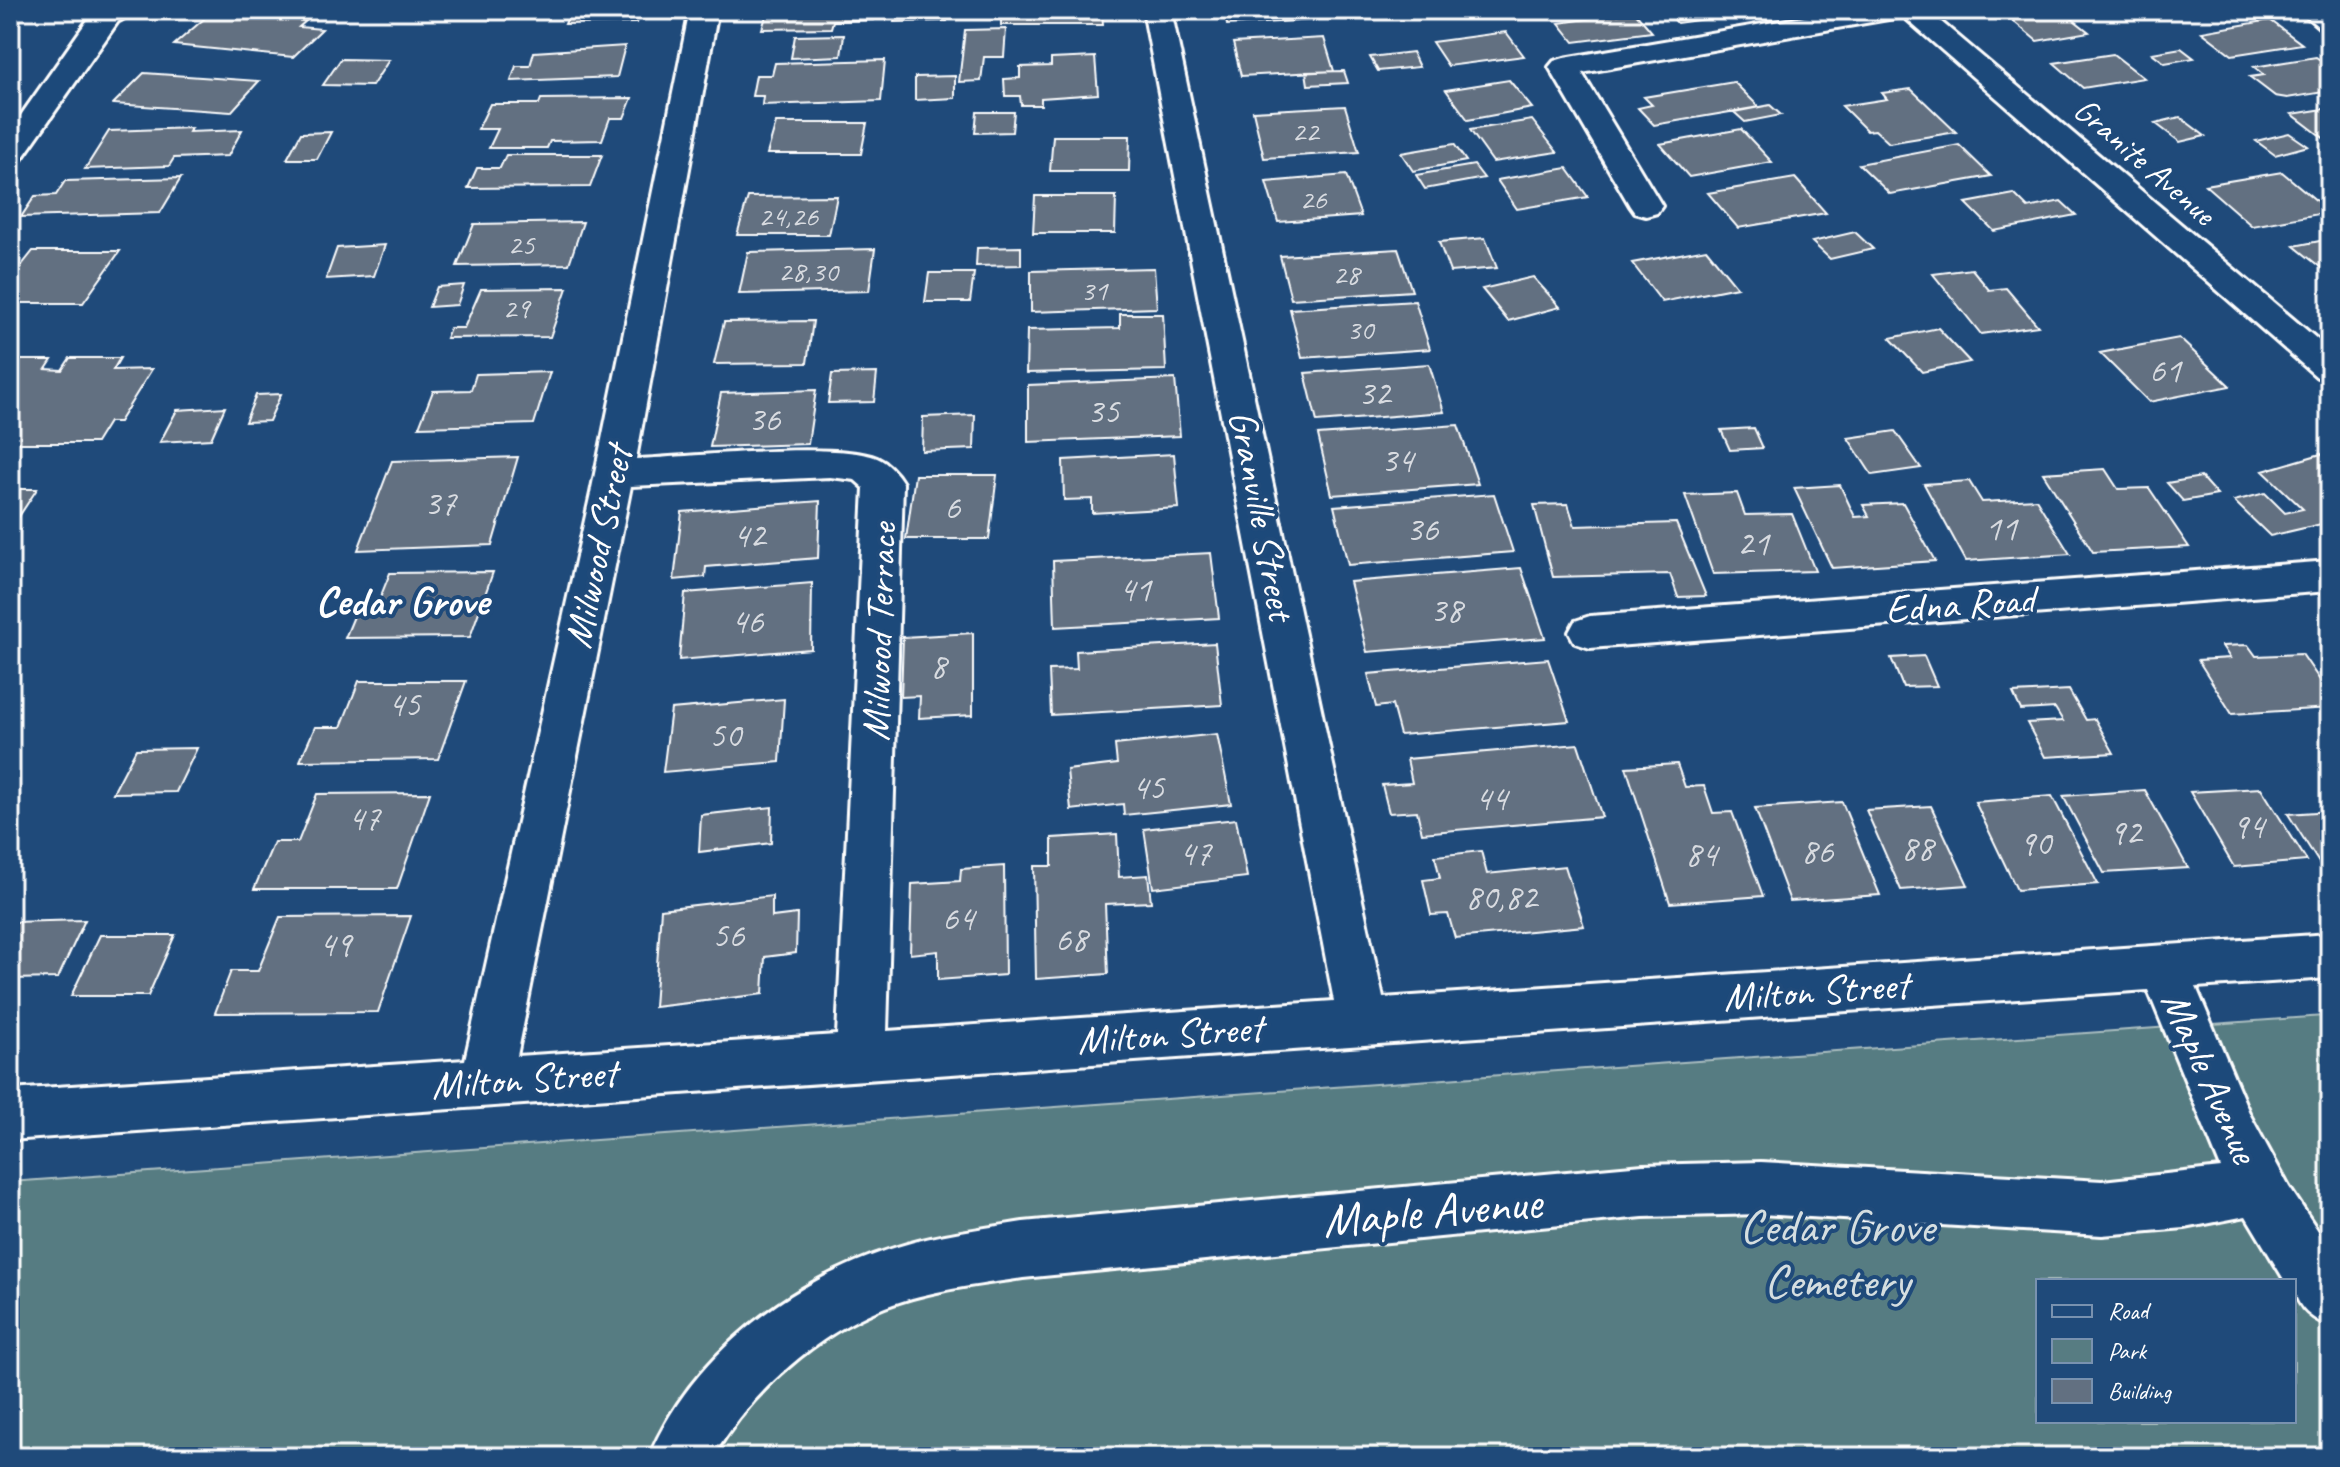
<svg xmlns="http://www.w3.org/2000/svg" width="2340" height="1467" viewBox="0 0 2340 1467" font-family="Caveat,sans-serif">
<rect width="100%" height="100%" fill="#1f4a7a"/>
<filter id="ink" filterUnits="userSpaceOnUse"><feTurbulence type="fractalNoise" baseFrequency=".0125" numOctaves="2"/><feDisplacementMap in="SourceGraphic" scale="16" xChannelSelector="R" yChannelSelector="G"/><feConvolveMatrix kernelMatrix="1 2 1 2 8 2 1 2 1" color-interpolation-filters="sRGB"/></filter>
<g filter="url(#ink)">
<!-- green -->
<path fill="#577c82" stroke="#abbec0" stroke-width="2" fill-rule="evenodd" d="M 2324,1016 L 2330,1027 L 2330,1457 L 10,1457 L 10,1182 ZM 2038,1281 L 2294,1281 L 2294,1421 L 2038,1421 Z"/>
<!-- building -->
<path fill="#627081" stroke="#fff" stroke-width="2" d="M 571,10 L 640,10 L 636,23 L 565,24 Z
M 768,10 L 875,10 L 874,20 L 833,21 L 831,28 L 762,29 Z
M 896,10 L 948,10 L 947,21 L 894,22 Z
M 1001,10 L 1102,10 L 1103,25 L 1001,25 Z
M 1224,10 L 1313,10 L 1316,20 L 1227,25 Z
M 1666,10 L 1697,10 L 1705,19 L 1677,23 Z
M 2061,10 L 2089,32 L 2037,41 L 2001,11 Z
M 213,11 L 306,21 L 299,27 L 322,29 L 293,57 L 174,45 Z
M 1635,12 L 1652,32 L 1574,42 L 1559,23 Z
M 2270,20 L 2302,44 L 2232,55 L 2202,32 Z
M 1006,29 L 1004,57 L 984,57 L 981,81 L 959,82 L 965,30 Z
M 1506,32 L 1524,56 L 1448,66 L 1432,42 Z
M 844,35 L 841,56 L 791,58 L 795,36 Z
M 1324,38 L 1334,71 L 1241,76 L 1233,43 Z
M 625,46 L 617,77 L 511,81 L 516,66 L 530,66 L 534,52 Z
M 2181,48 L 2194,58 L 2165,63 L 2152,53 Z
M 1412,52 L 1419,67 L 1378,71 L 1370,57 Z
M 2113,54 L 2144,78 L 2083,88 L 2054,63 Z
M 1095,57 L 1098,94 L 1041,98 L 1041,105 L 1021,105 L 1020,96 L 1005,96 L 1004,79 L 1020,78 L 1020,67 L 1051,66 L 1051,59 Z
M 2316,57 L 2330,67 L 2330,91 L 2287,98 L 2275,96 L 2250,77 L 2264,75 L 2254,67 Z
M 341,59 L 389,60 L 372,86 L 323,85 Z
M 885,60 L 881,101 L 762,105 L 763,96 L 752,96 L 756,75 L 772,75 L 775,63 Z
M 1344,71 L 1348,83 L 1308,85 L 1306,72 Z
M 144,73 L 259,81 L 231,112 L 113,104 Z
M 955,76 L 955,98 L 915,100 L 915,77 Z
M 1509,80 L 1532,108 L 1468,120 L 1446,90 Z
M 1734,82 L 1759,107 L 1654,125 L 1638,108 L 1652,105 L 1644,97 Z
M 1911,89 L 1956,132 L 1889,143 L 1875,130 L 1867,131 L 1842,106 L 1887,99 L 1882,93 Z
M 632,98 L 624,118 L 610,118 L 602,140 L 550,141 L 547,148 L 489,148 L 498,129 L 478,129 L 490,104 L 539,104 L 541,99 Z
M 1770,105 L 1781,115 L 1745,122 L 1734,112 Z
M 1345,106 L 1359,152 L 1264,158 L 1253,111 Z
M 2330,108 L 2330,143 L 2292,114 Z
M 977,112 L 1014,112 L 1012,132 L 975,133 Z
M 2180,117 L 2205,136 L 2180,142 L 2155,123 Z
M 1532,120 L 1557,152 L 1493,162 L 1470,130 Z
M 776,123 L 867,123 L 861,154 L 767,154 Z
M 191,128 L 189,132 L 242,130 L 228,156 L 174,158 L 169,166 L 85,169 L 109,131 Z
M 1741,129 L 1772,162 L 1689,177 L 1660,144 Z
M 331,132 L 317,159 L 287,159 L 301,133 Z
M 2289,133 L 2308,146 L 2275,155 L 2256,141 Z
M 1053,136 L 1130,136 L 1129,171 L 1050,171 Z
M 1454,144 L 1466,161 L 1413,171 L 1401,153 Z
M 1959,145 L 1991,176 L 1890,194 L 1859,164 Z
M 506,155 L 602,155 L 590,187 L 468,188 L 477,168 L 500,168 Z
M 1474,165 L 1484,178 L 1425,189 L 1416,175 Z
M 1567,168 L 1588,197 L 1517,209 L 1497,180 Z
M 2282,172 L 2330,212 L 2252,226 L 2205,185 Z
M 1346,175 L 1361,216 L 1278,222 L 1266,182 Z
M 181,178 L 160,213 L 21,217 L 35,196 L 56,195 L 65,181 Z
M 1795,178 L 1826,213 L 1738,228 L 1708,193 Z
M 2014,194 L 2028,208 L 2061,201 L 2076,215 L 1994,231 L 1966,203 Z
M 837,196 L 829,235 L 737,235 L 748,197 Z
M 1035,196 L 1116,196 L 1115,233 L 1033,233 Z
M 583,222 L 569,264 L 457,266 L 474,224 Z
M 1855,232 L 1873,249 L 1830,259 L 1812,242 Z
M 1485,238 L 1497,268 L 1450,272 L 1439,242 Z
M 2330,239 L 2330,275 L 2294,246 Z
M 385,245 L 374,276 L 326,279 L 337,248 Z
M 1021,247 L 1021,265 L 976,266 L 977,248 Z
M 875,249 L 869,291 L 739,294 L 748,252 Z
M 1398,249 L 1412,291 L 1291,299 L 1280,256 Z
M 1706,249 L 1737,287 L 1662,302 L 1632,263 Z
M 33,251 L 120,251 L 83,303 L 10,303 L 10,280 Z
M 1154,268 L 1157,308 L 1031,312 L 1031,271 Z
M 1972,269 L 1989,290 L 2006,288 L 2038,326 L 1981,334 L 1933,274 Z
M 929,273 L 974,273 L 970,302 L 925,302 Z
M 1533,277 L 1560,307 L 1508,321 L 1482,289 Z
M 464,285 L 457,305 L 429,307 L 437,287 Z
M 567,288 L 550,337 L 446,338 L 450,328 L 464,328 L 481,289 Z
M 1415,301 L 1430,349 L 1302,358 L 1290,309 Z
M 1120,314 L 1163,314 L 1166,370 L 1026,373 L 1027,330 L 1120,328 Z
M 813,321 L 807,363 L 714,364 L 724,322 Z
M 1938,328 L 1970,362 L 1922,372 L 1890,338 Z
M 2179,338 L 2230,386 L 2149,402 L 2100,353 Z
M 70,358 L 120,358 L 113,370 L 152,369 L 119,422 L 109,422 L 96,443 L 10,443 L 10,360 L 52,360 L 46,369 L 62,370 Z
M 1429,364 L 1444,412 L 1317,422 L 1305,373 Z
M 550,372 L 534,424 L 419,427 L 433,391 L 471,390 L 476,374 Z
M 877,373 L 874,402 L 828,403 L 832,374 Z
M 1175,379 L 1180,436 L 1028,442 L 1028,385 Z
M 816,390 L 808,444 L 710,447 L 721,393 Z
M 281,394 L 269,421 L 245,422 L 256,395 Z
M 225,407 L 211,439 L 160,442 L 177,410 Z
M 975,415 L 974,449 L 922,451 L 923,417 Z
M 1458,425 L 1478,484 L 1332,495 L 1318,435 Z
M 1754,428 L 1763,448 L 1730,450 L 1721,430 Z
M 1895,431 L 1921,468 L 1872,475 L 1848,438 Z
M 1174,454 L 1179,508 L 1092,513 L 1092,499 L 1064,500 L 1063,460 Z
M 2321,454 L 2330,463 L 2330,522 L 2270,536 L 2234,501 L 2265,493 L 2285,513 L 2303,509 L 2263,471 Z
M 518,457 L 492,545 L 358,550 L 392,461 Z
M 2105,469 L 2118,489 L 2149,488 L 2189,547 L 2093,552 L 2043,473 Z
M 915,475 L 997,475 L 989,539 L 906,539 Z
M 2201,477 L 2217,495 L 2183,501 L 2167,483 Z
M 1969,481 L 1982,502 L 2036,499 L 2070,554 L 1966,561 L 1924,484 Z
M 1840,485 L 1855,517 L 1869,516 L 1863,505 L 1903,503 L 1935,561 L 1832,568 L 1794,488 Z
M 10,489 L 37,489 L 12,527 L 10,527 Z
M 1737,493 L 1745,515 L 1792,514 L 1815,571 L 1713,574 L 1685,495 Z
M 1494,494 L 1513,552 L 1348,565 L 1334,506 Z
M 820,501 L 818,558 L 706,567 L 705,577 L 674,580 L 682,512 Z
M 1568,504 L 1575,526 L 1676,523 L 1706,596 L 1678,597 L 1670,574 L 1553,577 L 1534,505 Z
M 1211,553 L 1219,618 L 1055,627 L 1053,561 Z
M 1521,568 L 1545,638 L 1367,652 L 1350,582 Z
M 493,572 L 470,637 L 345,638 L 357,609 L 376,608 L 390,573 Z
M 812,583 L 811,649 L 679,660 L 685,593 Z
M 973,633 L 973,715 L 919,718 L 920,696 L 901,697 L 903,637 Z
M 1215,643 L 1222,705 L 1051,715 L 1049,670 L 1077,669 L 1076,651 Z
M 2248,645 L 2256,656 L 2302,654 L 2330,695 L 2330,708 L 2232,714 L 2198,660 L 2230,658 L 2222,646 Z
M 1924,656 L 1937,686 L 1903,687 L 1891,658 Z
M 1548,659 L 1569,721 L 1400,735 L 1392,705 L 1376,707 L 1368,674 Z
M 359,681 L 466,681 L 438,759 L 300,761 L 315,727 L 341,727 Z
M 2069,690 L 2086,720 L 2095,719 L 2114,753 L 2045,757 L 2027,723 L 2063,721 L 2055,708 L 2021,710 L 2013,693 Z
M 784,699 L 780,762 L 663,772 L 671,709 Z
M 1217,734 L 1231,804 L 1124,815 L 1123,804 L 1071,810 L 1067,770 L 1117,764 L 1115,745 Z
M 1578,744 L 1602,817 L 1422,833 L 1417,811 L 1389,813 L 1382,785 L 1412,783 L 1407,759 Z
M 197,748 L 176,792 L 113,793 L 136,749 Z
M 1677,764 L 1685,787 L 1704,786 L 1713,813 L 1732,812 L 1763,896 L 1670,903 L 1626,767 Z
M 2261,788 L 2307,861 L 2234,867 L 2190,792 Z
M 2145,790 L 2188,868 L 2104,873 L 2063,796 Z
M 430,793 L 397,889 L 254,889 L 274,842 L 298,842 L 317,794 Z
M 2052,796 L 2098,884 L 2017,890 L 1975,802 Z
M 1842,802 L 1880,895 L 1790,901 L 1755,808 Z
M 1931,806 L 1968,885 L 1901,890 L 1866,810 Z
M 772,807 L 771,843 L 699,852 L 701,815 Z
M 2330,811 L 2330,880 L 2288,814 Z
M 1236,819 L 1247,877 L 1153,888 L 1144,829 Z
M 1117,834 L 1119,877 L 1148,875 L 1151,902 L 1105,904 L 1108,974 L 1036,979 L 1034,866 L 1052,866 L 1052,838 Z
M 1481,851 L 1487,874 L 1565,866 L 1584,926 L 1455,938 L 1448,914 L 1431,915 L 1423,880 L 1440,878 L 1435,856 Z
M 1004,866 L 1005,975 L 938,980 L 938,951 L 910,954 L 912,884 L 960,881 L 961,869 Z
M 772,896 L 772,917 L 797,914 L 796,953 L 765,957 L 763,994 L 654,1007 L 661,909 Z
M 411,916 L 378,1012 L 215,1013 L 231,971 L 258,971 L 280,917 Z
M 85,920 L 58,978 L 10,979 L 11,922 Z
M 100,935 L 175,935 L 148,996 L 71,996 Z"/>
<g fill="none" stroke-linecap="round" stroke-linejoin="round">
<defs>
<path id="minor" d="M 690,10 L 718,10 L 636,459 C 687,457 836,441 877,458 C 888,463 897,473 903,483 L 887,1031 L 1334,1001 L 1143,10 L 1171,10 L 1383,998 L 2330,934 L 2330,978 L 2196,987 L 2250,1115 L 2289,1187 L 2330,1249 L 2330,1326 C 2309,1318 2294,1305 2294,1281 L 2285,1281 L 2246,1216 L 2185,1228 L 2102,1235 L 1761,1214 L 1643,1217 L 1023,1278 C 977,1285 929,1290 885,1307 C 816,1334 750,1393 713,1457 L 649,1457 C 692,1354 793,1279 897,1247 C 938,1234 981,1229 1023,1222 L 1643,1165 L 1761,1162 L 2102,1181 L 2221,1168 L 2148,990 L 10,1140 L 10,1090 L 465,1060 L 591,493 ZM 830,477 L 855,480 L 864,488 L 837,1035 L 517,1056 L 631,486 Z
M 1845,10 L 1908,10 L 1904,16 L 1894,18 L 1582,73 L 1662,206 L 1657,213 L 1646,216 L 1635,213 L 1630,206 L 1549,67 L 1554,61 L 1564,58 Z
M 2299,10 L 2330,10 L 2330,31 L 2320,28 Z
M 2330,561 L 2330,591 L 1590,648 L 1575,643 L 1569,632 L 1575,621 L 1590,616 Z"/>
<path id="major" d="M 126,10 L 21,160 L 10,162 L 10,131 L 94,11 Z"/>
<path id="highway" d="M 132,10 C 124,22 108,27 94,23 L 90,17 L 96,10 Z
M 1896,10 L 1927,10 L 2330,350 L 2330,381 L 2317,377 Z"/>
</defs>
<!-- minor casing -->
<use href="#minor" stroke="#fff" stroke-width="6"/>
<!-- major casing -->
<use href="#major" stroke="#fff" stroke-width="6"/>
<!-- highway casing -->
<use href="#highway" stroke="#fff" stroke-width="6"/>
<!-- minor -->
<use href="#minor" fill="#1f4a7a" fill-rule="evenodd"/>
<!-- major -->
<use href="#major" fill="#1f4a7a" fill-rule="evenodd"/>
<!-- highway -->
<use href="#highway" fill="#1f4a7a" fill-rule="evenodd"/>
</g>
</g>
<g text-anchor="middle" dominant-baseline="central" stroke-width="8" stroke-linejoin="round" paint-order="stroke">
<!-- far-number labels -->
<g font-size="30" fill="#d8dbe0">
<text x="1305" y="131">22</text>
<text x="1313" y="199">26</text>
<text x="788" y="216">24,26</text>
<text x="521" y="244">25</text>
<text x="808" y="271">28,30</text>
<text x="1346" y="274">28</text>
<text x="1094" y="290">31</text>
<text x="516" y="308">29</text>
<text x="1360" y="329">30</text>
</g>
<!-- far-street labels -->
<g font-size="34" fill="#fff" stroke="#1f4a7a">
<text transform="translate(2145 161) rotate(41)">Granite Avenue</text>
</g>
<!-- number labels -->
<g font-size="36" fill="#d8dbe0">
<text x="2165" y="370">61</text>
<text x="1374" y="393">32</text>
<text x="1103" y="411">35</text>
<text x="764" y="419">36</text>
<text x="1397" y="460">34</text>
<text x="440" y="503">37</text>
<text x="952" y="507">6</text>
<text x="2001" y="528">11</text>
<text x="1422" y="529">36</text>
<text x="749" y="535">42</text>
<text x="1753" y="543">21</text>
<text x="1135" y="589">41</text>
<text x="1446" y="610">38</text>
<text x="747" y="621">46</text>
<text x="938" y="666">8</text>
<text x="404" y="704">45</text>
<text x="725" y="735">50</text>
<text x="1148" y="787">45</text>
<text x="1491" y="798">44</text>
<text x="364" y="818">47</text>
<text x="2248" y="826">94</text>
<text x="2125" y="832">92</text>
<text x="2035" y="843">90</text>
<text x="1917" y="848">88</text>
<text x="1817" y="851">86</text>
<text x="1195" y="853">47</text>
<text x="1701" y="854">84</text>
<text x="1501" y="897">80,82</text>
<text x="958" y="918">64</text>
<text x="728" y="935">56</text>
<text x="1071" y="939">68</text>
<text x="335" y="944">49</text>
</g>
<!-- street labels -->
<g font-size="40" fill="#fff" stroke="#1f4a7a">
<text transform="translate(1262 515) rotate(79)">Granville Street</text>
<text transform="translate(598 547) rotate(-78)">Milwood Street</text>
<text transform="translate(1960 604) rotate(-4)">Edna Road</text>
<text transform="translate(879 632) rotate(-88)">Milwood Terrace</text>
<text transform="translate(1816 991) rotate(-4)">Milton Street</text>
<text transform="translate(1170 1034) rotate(-4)">Milton Street</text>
<text transform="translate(2210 1077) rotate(66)">Maple Avenue</text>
<text transform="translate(524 1079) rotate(-4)">Milton Street</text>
</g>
<!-- neighbourhood labels -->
<g font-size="42" font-weight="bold" fill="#fff" stroke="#1f4a7a">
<text x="402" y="601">Cedar Grove</text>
</g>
<!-- near-street labels -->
<g font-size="48" fill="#fff" stroke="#1f4a7a">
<text transform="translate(1432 1211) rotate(-5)">Maple Avenue</text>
</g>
<!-- near-park labels -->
<g font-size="48" fill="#d5dee0" stroke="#1f4a7a">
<text x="1837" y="1226">Cedar Grove<tspan x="1837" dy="55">Cemetery</tspan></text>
</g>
</g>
<!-- margin -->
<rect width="2340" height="1467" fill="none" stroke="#1f4a7a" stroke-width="40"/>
<rect x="20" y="20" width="2300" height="1427" fill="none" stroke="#fff" stroke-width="3" filter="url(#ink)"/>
<!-- legend -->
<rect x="2036" y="1279" width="260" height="144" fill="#1f4a7a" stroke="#7992af" stroke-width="2"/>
<rect x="2052" y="1305" width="40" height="12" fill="#1f4a7a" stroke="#7992af" stroke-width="2"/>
<text x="2108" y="1319" font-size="24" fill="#ffffff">Road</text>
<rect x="2052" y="1339" width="40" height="24" fill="#577c82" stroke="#7992af" stroke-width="2"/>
<text x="2108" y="1359" font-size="24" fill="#ffffff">Park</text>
<rect x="2052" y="1379" width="40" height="24" fill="#627081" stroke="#7992af" stroke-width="2"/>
<text x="2108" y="1399" font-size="24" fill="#ffffff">Building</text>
</svg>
